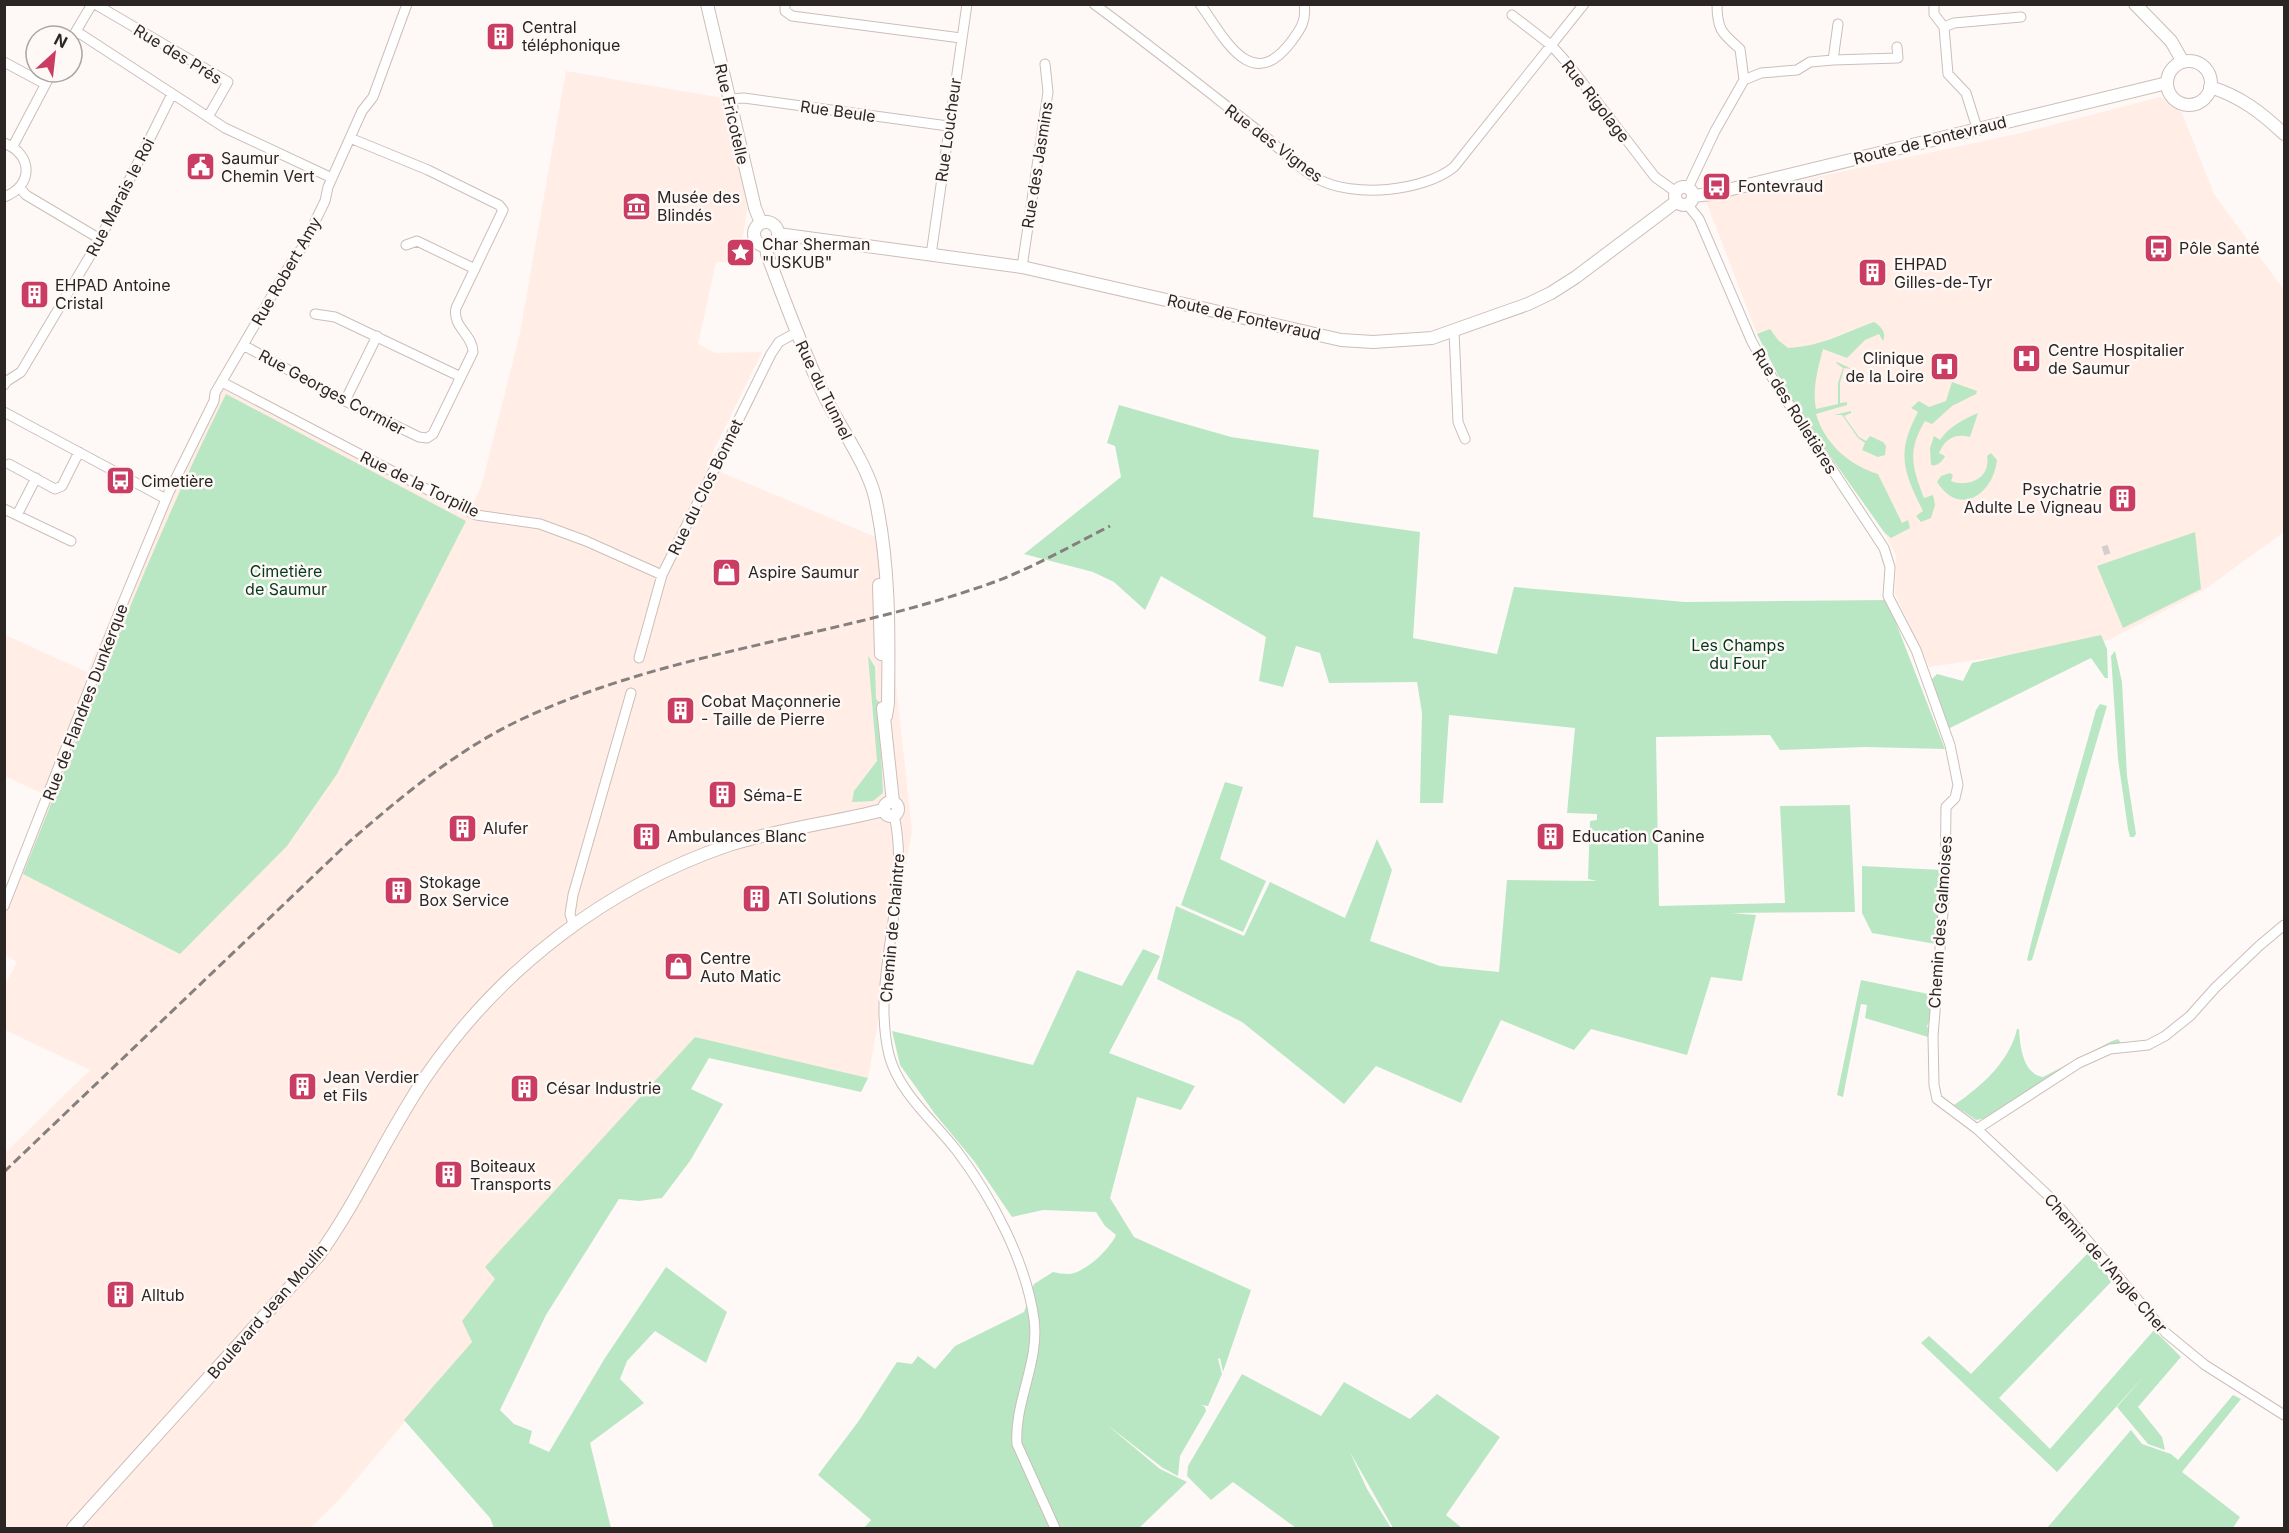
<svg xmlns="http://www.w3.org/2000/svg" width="2289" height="1533" viewBox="0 0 2289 1533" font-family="Inter,sans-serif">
<rect width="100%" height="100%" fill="#fef9f6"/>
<!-- built -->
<path fill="#ffede6" d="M 566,71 L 728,99 L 747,209 L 739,263 L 716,262 L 698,344 L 715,353 L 762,352 L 706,466 L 890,543 L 892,648 L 912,831 L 868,1078 L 695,1037 L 485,1267 L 495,1279 L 462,1321 L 472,1342 L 338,1501 L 310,1528 L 5,1528 L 5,1153 L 90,1070 L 5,1030 L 4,987 L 17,962 L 5,955 L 5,914 L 52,798 L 5,776 L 5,635 L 87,672 L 164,495 L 220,376 L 472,506 L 482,484 L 520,333 Z
M 2160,97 L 2182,113 L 2214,194 L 2284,290 L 2284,532 L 2204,590 L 2109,640 L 1929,667 L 1895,594 L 1896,555 L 1884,532 L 1811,429 L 1783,385 L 1757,334 L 1706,201 L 2025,132 Z"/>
<!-- green -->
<path fill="#b9e7c4" d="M 1874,322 C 1881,326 1887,333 1883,341 L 1879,334 L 1865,340 L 1847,358 L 1823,349 C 1818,368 1812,389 1816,409 L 1838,404 L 1838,383 L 1843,368 L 1836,363 L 1837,362 L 1852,369 L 1844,368 L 1840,383 L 1840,403 L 1847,402 L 1847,405 L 1816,414 C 1825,444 1849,465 1878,474 L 1902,523 L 1908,520 L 1910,528 L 1891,538 L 1884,532 L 1811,429 L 1783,385 L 1757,334 L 1770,329 L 1778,340 L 1788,348 C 1823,346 1843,333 1874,322 Z
M 1952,382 L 1977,391 L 1976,394 L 1952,406 L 1932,424 L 1925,421 C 1907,451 1912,467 1924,498 L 1933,495 L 1935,505 L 1931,518 L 1921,522 L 1916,516 L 1923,511 C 1903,471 1896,453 1918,412 L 1911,408 L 1919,401 L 1929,407 L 1946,401 Z
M 226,394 L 466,521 L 337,774 L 287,846 L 180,954 L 23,874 C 88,713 148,550 226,394 Z
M 1119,405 L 1231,437 L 1319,450 L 1313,517 L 1420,532 L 1413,638 L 1497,654 L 1514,587 L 1685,602 L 1887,600 L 1945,749 L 1865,747 L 1780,750 L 1770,735 L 1656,737 L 1659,906 L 1785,903 L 1780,806 L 1850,805 L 1855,912 L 1731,913 L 1756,915 L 1742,981 L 1711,977 L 1687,1055 L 1591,1029 L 1574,1050 L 1501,1020 L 1461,1103 L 1376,1066 L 1344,1104 L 1242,1022 L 1157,979 L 1176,906 L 1244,936 L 1270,882 L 1345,918 L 1377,839 L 1392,870 L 1370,941 L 1440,966 L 1499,972 L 1507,880 L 1597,881 L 1588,879 L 1590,821 L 1597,820 L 1597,814 L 1567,813 L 1575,728 L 1449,715 L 1443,803 L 1420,803 L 1422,713 L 1417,682 L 1329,683 L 1320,653 L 1296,646 L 1283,687 L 1259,681 L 1266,637 L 1161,576 L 1145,610 L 1114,582 L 1093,572 L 1024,554 L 1121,477 L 1115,446 L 1107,443 Z
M 1851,411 L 1851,413 L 1844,416 L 1859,437 L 1866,441 L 1870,436 L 1883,442 L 1886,446 L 1885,455 L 1878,457 L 1862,450 L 1865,443 L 1858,438 L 1842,415 L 1834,415 Z
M 1978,413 L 1970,437 C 1955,433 1945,439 1939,453 L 1945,456 C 1943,461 1937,467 1931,465 L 1930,448 L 1934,436 L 1940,440 C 1950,426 1962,420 1978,413 Z
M 1991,453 L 1997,460 C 1993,495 1959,517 1937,482 L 1941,476 L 1950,473 L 1953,475 L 1951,481 C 1969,488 1991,478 1987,456 Z
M 2195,532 L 2201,589 L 2123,628 L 2097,566 Z
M 2101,635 L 2107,649 L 2108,678 L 2105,678 L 2091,658 L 1948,729 L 1929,682 L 1937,674 L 1963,681 L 1972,663 Z
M 2115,651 L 2122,682 L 2127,776 L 2136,834 L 2134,837 L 2130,837 L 2128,829 L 2118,759 L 2111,656 Z
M 868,656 L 875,667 L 876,699 L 879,702 L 876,707 L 879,719 L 883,793 L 873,801 L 852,802 L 854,791 L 877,761 Z
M 2100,704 L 2107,706 L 2032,960 L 2029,961 L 2027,960 C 2047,876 2073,794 2096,710 Z
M 1225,782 L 1243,787 L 1220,859 L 1266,881 L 1243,932 L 1181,905 Z
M 1862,866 L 1942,870 L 1936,944 L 1872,933 L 1862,913 Z
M 1143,949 L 1160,956 L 1109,1053 L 1195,1086 L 1181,1110 L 1137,1097 L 1110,1198 L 1134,1237 L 1251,1290 L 1223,1372 L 1220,1358 L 1218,1359 L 1222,1374 L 1208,1406 L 1201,1405 L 1205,1407 L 1206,1411 L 1180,1456 L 1178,1476 L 1163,1468 L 1106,1424 L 1160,1469 L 1187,1482 L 1139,1528 L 864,1528 L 871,1520 L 818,1475 L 858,1422 L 897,1362 L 912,1364 L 918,1356 L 935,1369 L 955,1346 L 1024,1312 L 1034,1284 L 1053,1272 C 1058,1273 1063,1274 1068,1274 C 1084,1274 1110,1249 1116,1235 L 1105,1226 L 1096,1212 L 1043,1210 L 1012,1217 L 974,1161 L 935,1114 L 900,1065 L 892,1031 L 1033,1065 L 1077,970 L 1122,986 Z
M 1861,980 L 1933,995 L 1931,1018 L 1927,1026 L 1929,1031 L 1928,1037 L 1865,1018 L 1867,1005 L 1861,1004 L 1843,1097 L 1837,1095 Z
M 2017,1029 L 2019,1029 C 2020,1046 2023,1074 2043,1077 L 2112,1041 L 2118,1039 L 2123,1046 L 2110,1047 L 1987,1118 L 1976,1120 L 1954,1105 C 1981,1087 2010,1061 2017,1029 Z
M 695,1037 L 868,1078 L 861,1092 L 709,1058 L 691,1089 L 723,1104 L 690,1161 L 662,1198 L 639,1201 L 619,1199 L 546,1315 L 500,1410 L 514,1424 L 532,1431 L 529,1443 L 549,1452 L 605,1358 L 666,1267 L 727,1312 L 706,1363 L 655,1331 L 627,1361 L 620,1379 L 644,1403 L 590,1443 L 611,1528 L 494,1528 L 490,1518 L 404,1420 L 472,1342 L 462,1321 L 495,1279 L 485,1267 Z
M 2088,1253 L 2112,1281 L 1999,1398 L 2050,1449 L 2154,1330 L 2181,1357 L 2138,1407 L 2162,1437 L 2165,1450 L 2148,1444 L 2117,1407 L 2146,1374 L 2057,1472 L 1921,1343 L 1929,1336 L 1971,1374 Z
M 1242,1374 L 1321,1416 L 1344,1382 L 1410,1419 L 1437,1394 L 1500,1437 L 1446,1515 L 1462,1528 L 1393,1528 L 1350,1452 L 1367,1489 L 1391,1528 L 1296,1528 L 1233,1482 L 1211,1500 L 1187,1476 L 1188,1466 Z
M 2233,1395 L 2241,1399 L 2182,1472 L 2240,1517 L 2233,1528 L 2047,1528 L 2131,1430 L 2142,1444 L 2171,1454 L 2178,1460 Z"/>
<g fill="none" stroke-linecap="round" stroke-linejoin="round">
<!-- minor-tunnel -->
<path stroke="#d4cfcc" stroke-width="9" stroke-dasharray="9 4.5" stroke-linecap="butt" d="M 2103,551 L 2109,549"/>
<defs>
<path id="minor" d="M 95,4 L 228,82 L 208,117
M 785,4 L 785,11 L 792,16 L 961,38
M 1094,4 C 1151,46 1206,90 1261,133 C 1280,148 1297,168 1318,179 C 1353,198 1423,192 1454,167 L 1584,4
M 1200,4 C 1224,37 1251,95 1291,42 C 1300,30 1307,21 1304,4
M 1717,4 C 1717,30 1722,33 1740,49 L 1744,80
M 1934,4 L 1934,14 L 1944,27 L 1948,74 L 1966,93 L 1977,128
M 1512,15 L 1552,46 L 1569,65 L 1655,177 L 1676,192
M 1944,27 L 1954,23 L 2021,17
M 76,31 L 225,128 L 332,178
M 72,38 L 92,4
M 1833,60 L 1898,58 L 1897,47
M 4,62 L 45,84
M 728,99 L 744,98 L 948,126
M 4,143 C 33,154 34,186 4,197
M 13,146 L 52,72
M 20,188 L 26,195 L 100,239
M 1688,188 L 1715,131 L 1744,80 L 1761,73 L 1797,70 L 1810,62 L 1833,60 L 1838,24
M 1687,204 L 1699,219 L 1752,342 L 1777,386 L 1884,548 L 1890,567 L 1888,596 L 1916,650 L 1950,745 L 1958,785 L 1955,798 L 1946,807 L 1945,887 L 1933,1036 L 1934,1085 L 1937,1099 L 1977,1129 L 2055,1202 L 2166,1333 L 2205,1365 L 2284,1415
M 406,245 L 417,241 L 475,269
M 931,255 L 967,4
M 1022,267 L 1048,92 L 1045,64
M 315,314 L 335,317 L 461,377
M 1454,331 L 1458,422 L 1465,439
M 243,345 L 345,401 L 419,437 L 427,438 L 433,434 L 473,352 C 473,335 452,327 456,308 L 503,210 L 499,205 L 428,170 L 350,138
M 222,382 L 476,515 L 540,524 L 586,541 L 662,575
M 4,385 L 7,381 L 21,372 L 100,239 L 172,94
M 345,401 L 377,336
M 4,412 L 166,499
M 9,464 L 55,489 L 62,486 L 79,452
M 4,509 L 71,541
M 17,515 L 36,478
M 639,658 L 662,575 L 771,354 L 779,342 L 797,332
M 894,815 C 912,894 870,975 889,1055 C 899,1093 934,1121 957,1151 C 991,1196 1026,1261 1034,1319 C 1040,1362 1014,1402 1017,1444 L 1055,1528
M 4,906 L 122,605 L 169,492 L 214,401 L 215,393 L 291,263 L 302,248 L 325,201 L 328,187 L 362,111 L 373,97 L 407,4
M 573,924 L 570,914 L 573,895 L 631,693
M 1977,1129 L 2079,1063 L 2110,1049 L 2148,1045 L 2165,1036 L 2190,1016 L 2215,988 L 2259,946 L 2284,925"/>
<path id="tertiary" d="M 707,4 L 755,208 L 761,223
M 2135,4 L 2171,41 L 2183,62
M2167 83a22 22 0 1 1 44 0a22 22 0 1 1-44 0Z
M 2210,87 C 2240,96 2262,113 2284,134
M1675 196a9 9 0 1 1 18 0a9 9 0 1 1-18 0Z
M 1693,196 L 1711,194 L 2167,83
M754 234a12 12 0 1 1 24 0a12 12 0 1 1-24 0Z
M 778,234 L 1022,267 L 1341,340 L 1373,342 L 1432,338 L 1528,304 L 1551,293 L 1576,277 L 1677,201
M 766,246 L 767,254 C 785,302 802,349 824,395 C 839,426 867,464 875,497 C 890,564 889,634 888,703 L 886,716
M 879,585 L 881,654
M 883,708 L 893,802
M884 809a7 7 0 1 1 14 0a7 7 0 1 1-14 0Z
M 73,1528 L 319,1255 C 360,1198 387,1133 427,1075 C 500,969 606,887 729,845 C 779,829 832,823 883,810"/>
</defs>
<!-- minor casing -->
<use href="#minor" stroke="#ccbeb8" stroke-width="11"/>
<!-- tertiary casing -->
<use href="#tertiary" stroke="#ccbeb8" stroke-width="14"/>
<!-- minor -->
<use href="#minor" stroke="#fff" stroke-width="9"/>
<!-- tertiary -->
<use href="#tertiary" stroke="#fff" stroke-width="12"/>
<!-- rail -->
<path stroke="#85807e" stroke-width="3" stroke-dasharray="9 4.5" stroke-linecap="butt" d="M 4,1172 L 349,842 C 402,796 458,749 522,719 C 666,652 825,639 974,589 C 1022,574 1065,549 1110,526"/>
</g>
<!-- icons -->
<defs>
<symbol id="building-square" viewBox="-11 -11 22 22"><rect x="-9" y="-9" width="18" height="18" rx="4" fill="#cb3c62" stroke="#fef9f6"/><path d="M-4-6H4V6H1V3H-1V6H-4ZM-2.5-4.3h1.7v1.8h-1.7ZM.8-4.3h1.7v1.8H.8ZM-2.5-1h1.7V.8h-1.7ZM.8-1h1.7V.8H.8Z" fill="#fff"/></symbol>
<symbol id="civic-square" viewBox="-11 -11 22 22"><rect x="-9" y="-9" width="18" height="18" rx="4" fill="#cb3c62" stroke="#fef9f6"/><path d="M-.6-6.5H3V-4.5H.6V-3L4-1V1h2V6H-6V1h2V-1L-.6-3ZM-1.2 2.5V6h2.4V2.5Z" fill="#fff"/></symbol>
<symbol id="bus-square" viewBox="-11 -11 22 22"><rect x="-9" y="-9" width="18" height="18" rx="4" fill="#cb3c62" stroke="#fef9f6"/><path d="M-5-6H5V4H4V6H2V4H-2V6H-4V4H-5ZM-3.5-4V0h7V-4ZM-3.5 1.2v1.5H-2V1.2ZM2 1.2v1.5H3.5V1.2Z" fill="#fff"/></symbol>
<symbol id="museum-square" viewBox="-11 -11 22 22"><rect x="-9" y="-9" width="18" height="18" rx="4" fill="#cb3c62" stroke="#fef9f6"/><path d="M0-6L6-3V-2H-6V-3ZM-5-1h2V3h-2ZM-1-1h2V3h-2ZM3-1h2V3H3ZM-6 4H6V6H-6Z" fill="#fff"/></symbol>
<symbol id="sight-square" viewBox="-11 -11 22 22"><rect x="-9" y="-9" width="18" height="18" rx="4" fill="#cb3c62" stroke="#fef9f6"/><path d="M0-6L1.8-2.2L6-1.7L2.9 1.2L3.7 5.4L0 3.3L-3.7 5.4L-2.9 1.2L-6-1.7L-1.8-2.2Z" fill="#fff"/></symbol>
<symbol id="hospital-square" viewBox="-11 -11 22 22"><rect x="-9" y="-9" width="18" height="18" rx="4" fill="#cb3c62" stroke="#fef9f6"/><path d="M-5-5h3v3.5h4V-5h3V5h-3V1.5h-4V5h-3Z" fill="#fff"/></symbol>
<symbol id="shop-square" viewBox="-11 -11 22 22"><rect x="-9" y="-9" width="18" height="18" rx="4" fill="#cb3c62" stroke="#fef9f6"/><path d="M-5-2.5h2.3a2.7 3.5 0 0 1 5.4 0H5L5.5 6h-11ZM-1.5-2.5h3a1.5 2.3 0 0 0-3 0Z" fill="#fff"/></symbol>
</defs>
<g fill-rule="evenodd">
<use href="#building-square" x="484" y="20" width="33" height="33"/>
<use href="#civic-square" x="184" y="150" width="33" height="33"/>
<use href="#bus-square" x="1700" y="170" width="33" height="33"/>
<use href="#museum-square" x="620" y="190" width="33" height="33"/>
<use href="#bus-square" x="2142" y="232" width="33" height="33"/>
<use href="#sight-square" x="724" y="236" width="33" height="33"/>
<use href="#building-square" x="1856" y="256" width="33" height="33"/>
<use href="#building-square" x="18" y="278" width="33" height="33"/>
<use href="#hospital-square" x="2010" y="342" width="33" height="33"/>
<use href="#hospital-square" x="1928" y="350" width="33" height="33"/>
<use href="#bus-square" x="104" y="464" width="33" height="33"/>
<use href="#building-square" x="2106" y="482" width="33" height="33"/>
<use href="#shop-square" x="710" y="556" width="33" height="33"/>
<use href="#building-square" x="664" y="694" width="33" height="33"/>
<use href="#building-square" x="706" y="778" width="33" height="33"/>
<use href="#building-square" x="446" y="812" width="33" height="33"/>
<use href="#building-square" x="630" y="820" width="33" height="33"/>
<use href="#building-square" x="1534" y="820" width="33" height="33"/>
<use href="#building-square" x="382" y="874" width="33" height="33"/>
<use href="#building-square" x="740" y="882" width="33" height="33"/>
<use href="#shop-square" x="662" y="950" width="33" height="33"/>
<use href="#building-square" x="286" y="1070" width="33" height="33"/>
<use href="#building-square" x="508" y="1072" width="33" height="33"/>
<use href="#building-square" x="432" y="1158" width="33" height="33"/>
<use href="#building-square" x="104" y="1278" width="33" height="33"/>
</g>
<g text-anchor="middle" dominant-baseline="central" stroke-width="5" stroke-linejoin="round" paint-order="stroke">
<!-- poi labels -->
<g font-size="16" fill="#2b2624" stroke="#fef9f6" text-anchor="start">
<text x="522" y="27">Central<tspan x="522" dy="18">téléphonique</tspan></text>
<text x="221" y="158">Saumur<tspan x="221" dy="18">Chemin Vert</tspan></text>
<text x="1738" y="186">Fontevraud</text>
<text x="657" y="197">Musée des<tspan x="657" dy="18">Blindés</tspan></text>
<text x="762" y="244">Char Sherman<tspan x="762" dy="18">"USKUB"</tspan></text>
<text x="2179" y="248">Pôle Santé</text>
<text x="1894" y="264">EHPAD<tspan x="1894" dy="18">Gilles-de-Tyr</tspan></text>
<text x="55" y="285">EHPAD Antoine<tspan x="55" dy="18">Cristal</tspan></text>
<text x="2048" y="350">Centre Hospitalier<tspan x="2048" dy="18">de Saumur</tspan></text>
<text x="1924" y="358" text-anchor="end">Clinique<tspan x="1924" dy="18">de la Loire</tspan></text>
<text x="141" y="481">Cimetière</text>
<text x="2102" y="489" text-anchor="end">Psychatrie<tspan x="2102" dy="18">Adulte Le Vigneau</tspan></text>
<text x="748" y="572">Aspire Saumur</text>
<text x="701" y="701">Cobat Maçonnerie<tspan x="701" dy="18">- Taille de Pierre</tspan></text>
<text x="743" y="795">Séma-E</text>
<text x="483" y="828">Alufer</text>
<text x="667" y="836">Ambulances Blanc</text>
<text x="1572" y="836">Education Canine</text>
<text x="419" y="882">Stokage<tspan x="419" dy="18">Box Service</tspan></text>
<text x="778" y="898">ATI Solutions</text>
<text x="700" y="958">Centre<tspan x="700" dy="18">Auto Matic</tspan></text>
<text x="323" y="1077">Jean Verdier<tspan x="323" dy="18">et Fils</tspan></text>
<text x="546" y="1088">César Industrie</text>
<text x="470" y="1166">Boiteaux<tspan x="470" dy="18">Transports</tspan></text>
<text x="141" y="1295">Alltub</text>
</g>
<!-- street labels -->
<g font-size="16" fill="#2b2624" stroke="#fef9f6">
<text transform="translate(178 54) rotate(31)">Rue des Prés</text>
<text transform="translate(1596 101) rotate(52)">Rue Rigolage</text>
<text transform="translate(838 111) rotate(8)">Rue Beule</text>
<text transform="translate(732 114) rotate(77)">Rue Fricotelle</text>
<text transform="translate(948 130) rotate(-82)">Rue Loucheur</text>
<text transform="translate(1930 140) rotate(-14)">Route de Fontevraud</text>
<text transform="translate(1274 143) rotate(37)">Rue des Vignes</text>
<text transform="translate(1037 165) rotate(-81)">Rue des Jasmins</text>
<text transform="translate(120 197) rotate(-63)">Rue Marais le Roi</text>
<text transform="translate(286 271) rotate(-60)">Rue Robert Amy</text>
<text transform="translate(1244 317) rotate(13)">Route de Fontevraud</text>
<text transform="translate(824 390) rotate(64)">Rue du Tunnel</text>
<text transform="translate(332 392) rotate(28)">Rue Georges Cormier</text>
<text transform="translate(1795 411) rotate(58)">Rue des Rolletières</text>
<text transform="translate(420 484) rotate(26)">Rue de la Torpille</text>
<text transform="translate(705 487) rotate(-64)">Rue du Clos Bonnet</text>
<text transform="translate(85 702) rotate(-69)">Rue de Flandres Dunkerque</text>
<text transform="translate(1940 922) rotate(-86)">Chemin des Galmoises</text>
<text transform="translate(892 928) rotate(-85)">Chemin de Chaintre</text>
<text transform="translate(2106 1263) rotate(49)">Chemin de l'Angle Cher</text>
<text transform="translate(267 1311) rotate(-49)">Boulevard Jean Moulin</text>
</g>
<!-- park labels -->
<g font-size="16" fill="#043a1b" stroke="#fef9f6">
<text x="286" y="571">Cimetière<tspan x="286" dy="18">de Saumur</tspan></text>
<text x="1738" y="645">Les Champs<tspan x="1738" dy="18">du Four</tspan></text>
</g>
</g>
<!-- border -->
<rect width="2289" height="1533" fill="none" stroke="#2b2624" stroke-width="12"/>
<!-- north arrow -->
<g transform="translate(54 54) rotate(27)"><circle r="28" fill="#fef9f6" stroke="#aaa5a2" stroke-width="1.5"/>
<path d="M0-4.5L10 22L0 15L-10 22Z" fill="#cb3c62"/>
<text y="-9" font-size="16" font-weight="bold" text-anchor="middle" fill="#2b2624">N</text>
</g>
</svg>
